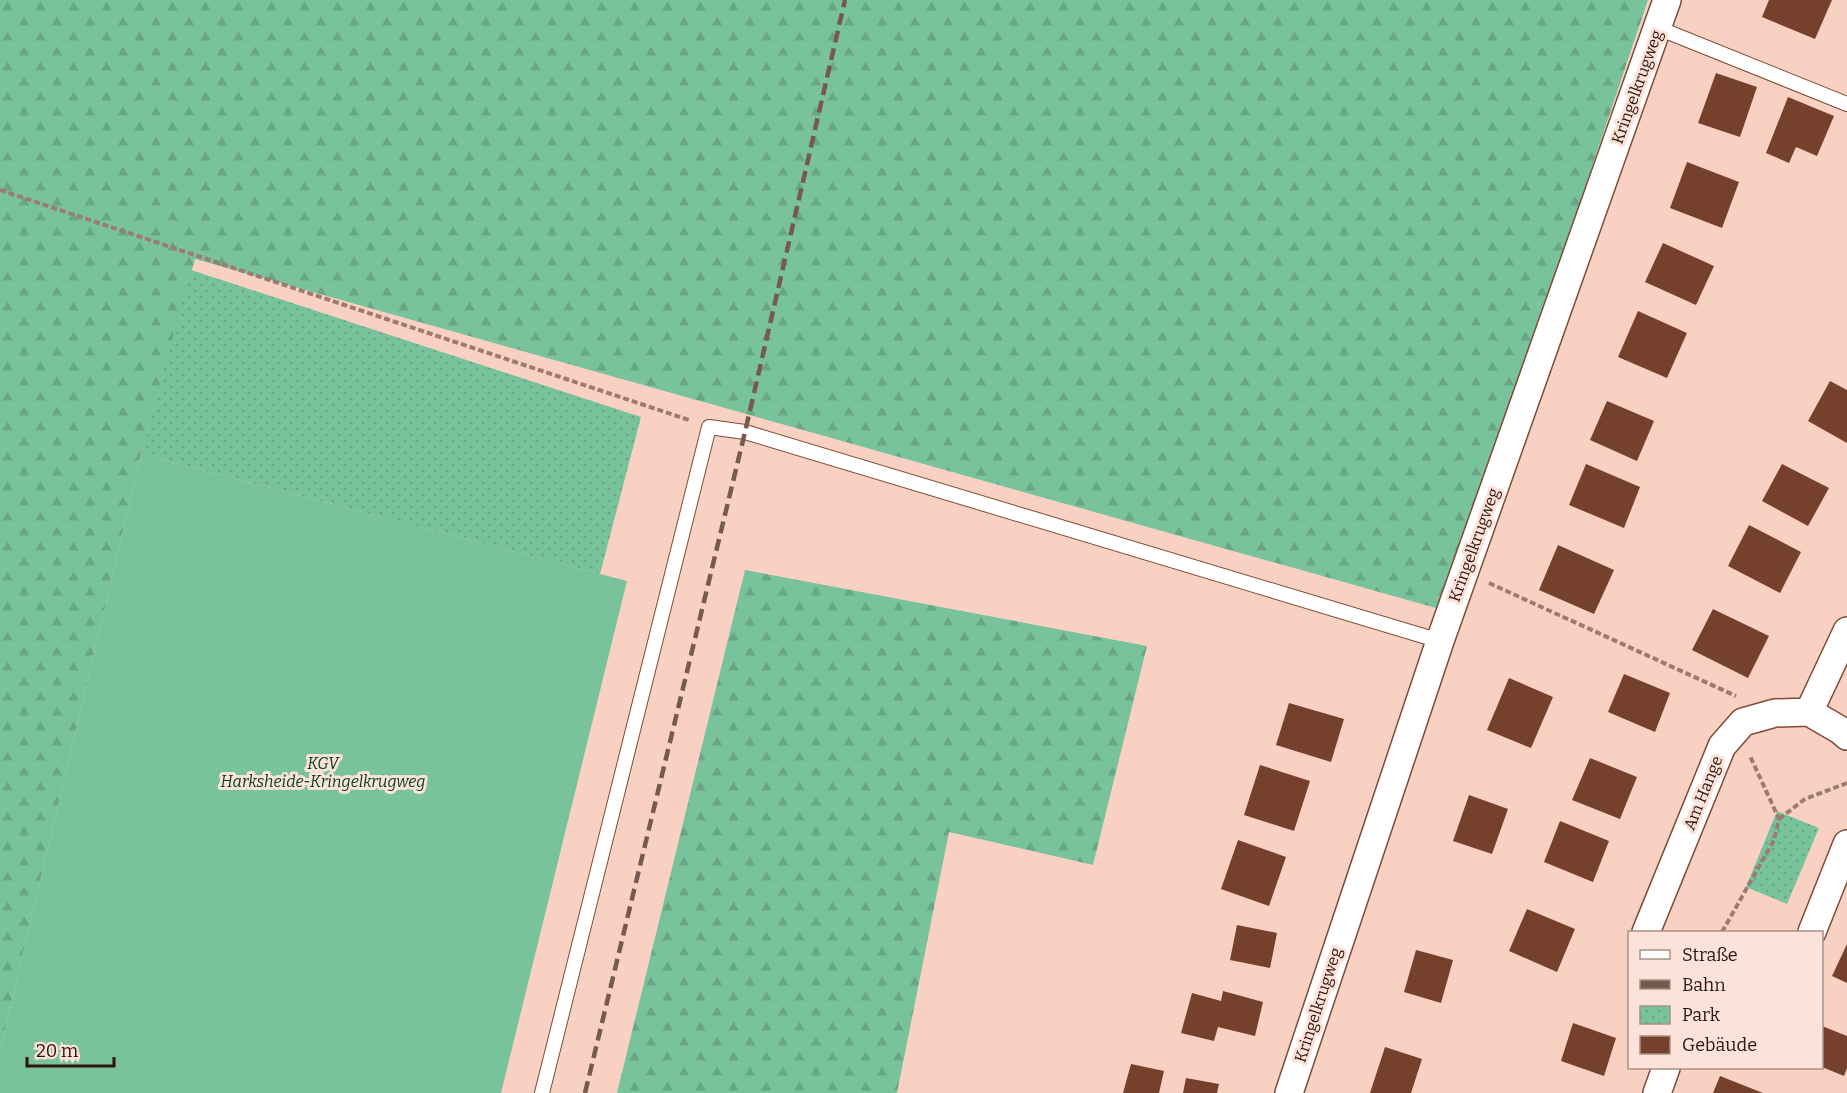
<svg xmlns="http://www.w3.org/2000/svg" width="1847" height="1093" viewBox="0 0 1847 1093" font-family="Bitter,serif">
<defs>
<pattern id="forest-firs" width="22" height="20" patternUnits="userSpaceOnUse" patternTransform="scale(1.5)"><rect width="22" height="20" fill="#78c29c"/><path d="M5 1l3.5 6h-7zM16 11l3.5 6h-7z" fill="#68a685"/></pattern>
<pattern id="park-dots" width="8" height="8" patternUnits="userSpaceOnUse" patternTransform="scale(1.5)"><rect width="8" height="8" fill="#78c29c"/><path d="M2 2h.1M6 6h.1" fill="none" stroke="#68a685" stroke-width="1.8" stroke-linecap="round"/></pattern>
</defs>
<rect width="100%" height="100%" fill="#f9d1c3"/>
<!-- green -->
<path fill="#78c29c" d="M 141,454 L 627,581 L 501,1093 L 0,1093 L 0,1051 Z"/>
<!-- forest -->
<path fill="url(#forest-firs)" d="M 0,0 L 1648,0 L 1443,610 L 195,259 L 141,454 L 0,1051 Z
M 745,570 L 1147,646 L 1093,865 L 949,832 L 897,1093 L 617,1093 Z"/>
<!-- park -->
<path fill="url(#park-dots)" d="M 191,270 L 641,417 L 600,574 L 141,454 Z
M 1777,811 L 1819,828 L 1787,904 L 1746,887 Z"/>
<!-- building -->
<path fill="#75402c" d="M 1769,0 L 1832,0 L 1815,39 L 1762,17 Z
M 1716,73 L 1757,87 L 1740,137 L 1698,123 Z
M 1788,97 L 1834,116 L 1817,156 L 1796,147 L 1789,163 L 1766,153 Z
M 1687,162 L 1739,182 L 1722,228 L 1670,208 Z
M 1663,243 L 1714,266 L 1696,305 L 1645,282 Z
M 1638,311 L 1687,333 L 1667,378 L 1618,357 Z
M 1830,381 L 1847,390 L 1847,443 L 1808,421 Z
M 1607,401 L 1654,421 L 1637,461 L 1590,440 Z
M 1586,464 L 1640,487 L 1624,528 L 1569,505 Z
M 1782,464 L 1829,488 L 1808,526 L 1762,501 Z
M 1749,525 L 1801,552 L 1780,593 L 1728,566 Z
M 1558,545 L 1614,570 L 1594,614 L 1539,590 Z
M 1713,609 L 1769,636 L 1748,678 L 1692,650 Z
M 1624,674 L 1670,693 L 1655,732 L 1608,712 Z
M 1509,678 L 1553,697 L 1531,748 L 1487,730 Z
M 1289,703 L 1344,719 L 1331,762 L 1276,745 Z
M 1590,758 L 1637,777 L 1620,819 L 1572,800 Z
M 1260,765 L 1310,781 L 1294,831 L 1244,815 Z
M 1469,795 L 1508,809 L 1492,854 L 1453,841 Z
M 1560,821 L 1609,841 L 1593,882 L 1544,862 Z
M 1238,840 L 1286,857 L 1269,906 L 1221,889 Z
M 1527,909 L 1575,929 L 1557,972 L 1509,951 Z
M 1237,925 L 1277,933 L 1270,968 L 1230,960 Z
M 1847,944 L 1847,983 L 1832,976 Z
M 1416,950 L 1453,960 L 1441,1003 L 1404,992 Z
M 1223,991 L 1263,1002 L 1255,1036 L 1218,1027 L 1214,1041 L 1181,1033 L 1192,993 L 1221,1001 Z
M 1573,1023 L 1616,1038 L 1604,1076 L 1561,1061 Z
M 1822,1026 L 1847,1036 L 1847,1068 L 1844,1076 L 1822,1067 Z
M 1385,1047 L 1422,1059 L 1411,1093 L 1370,1093 Z
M 1131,1064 L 1164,1071 L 1159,1093 L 1123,1093 Z
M 1720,1076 L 1763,1093 L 1713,1093 Z
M 1186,1078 L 1219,1084 L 1217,1093 L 1183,1093 Z"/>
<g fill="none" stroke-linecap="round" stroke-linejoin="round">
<defs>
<path id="lane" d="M 1658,28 L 1847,104
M 542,1093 L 709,427 L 745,432 L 1440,641"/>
<path id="street" d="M 1809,712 L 1840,730 L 1847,736
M 1646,932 L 1722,746 L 1743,722 L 1775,713 L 1809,712 L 1847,631
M 1812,932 L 1847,844
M 1289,1093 L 1440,641 L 1667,0
M 1657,1093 L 1666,1068"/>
</defs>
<!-- lane casing -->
<use href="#lane" stroke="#804a35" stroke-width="16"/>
<!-- street casing -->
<use href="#street" stroke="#804a35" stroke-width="30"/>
<!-- path -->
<path stroke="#9c7b70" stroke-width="4" stroke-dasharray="6 3" stroke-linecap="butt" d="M 0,190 L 689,420
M 1489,583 L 1736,696
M 1779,819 L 1805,799 L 1847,783
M 1722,932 L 1774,840 L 1779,819 L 1750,756"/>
<!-- lane -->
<use href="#lane" stroke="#fff" stroke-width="14"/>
<!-- street -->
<use href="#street" stroke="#fff" stroke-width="27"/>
<!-- rail -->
<path stroke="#76594f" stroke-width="4.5" stroke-dasharray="12 6" stroke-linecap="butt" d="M 585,1093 L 745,432 L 845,0"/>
</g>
<g text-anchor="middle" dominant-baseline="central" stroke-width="6" stroke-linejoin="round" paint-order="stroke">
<!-- street labels -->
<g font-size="16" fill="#2d160e" stroke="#fce2d8">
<text transform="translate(1637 87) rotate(-70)">Kringelkrugweg</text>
<text transform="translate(1474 545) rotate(-70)">Kringelkrugweg</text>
<text transform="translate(1703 793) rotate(-68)">Am Hange</text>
<text transform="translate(1318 1005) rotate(-72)">Kringelkrugweg</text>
</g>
<!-- park labels -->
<g font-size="16" font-style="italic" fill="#034129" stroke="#fce2d8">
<text x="323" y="763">KGV<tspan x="323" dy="18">Harksheide-Kringelkrugweg</tspan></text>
</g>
</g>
<!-- legend -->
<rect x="1628" y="931" width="195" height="138" fill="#fce2d8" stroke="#a99087" stroke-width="1.5"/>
<rect x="1640" y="950" width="30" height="9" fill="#ffffff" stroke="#a99087" stroke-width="1.5"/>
<text x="1682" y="961" font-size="18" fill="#2d160e">Straße</text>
<rect x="1640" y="980" width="30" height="9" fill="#76594f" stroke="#a99087" stroke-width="1.5"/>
<text x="1682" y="991" font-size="18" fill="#2d160e">Bahn</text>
<rect x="1640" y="1006" width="30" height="18" fill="url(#park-dots)" stroke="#a99087" stroke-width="1.5"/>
<text x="1682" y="1021" font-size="18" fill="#2d160e">Park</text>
<rect x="1640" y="1036" width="30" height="18" fill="#75402c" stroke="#a99087" stroke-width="1.5"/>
<text x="1682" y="1051" font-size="18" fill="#2d160e">Gebäude</text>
<!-- scale -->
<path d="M27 1057v9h87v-9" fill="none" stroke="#2d160e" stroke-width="3"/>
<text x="36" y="1057" font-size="18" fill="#2d160e" stroke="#fce2d8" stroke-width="4.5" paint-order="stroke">20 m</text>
</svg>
